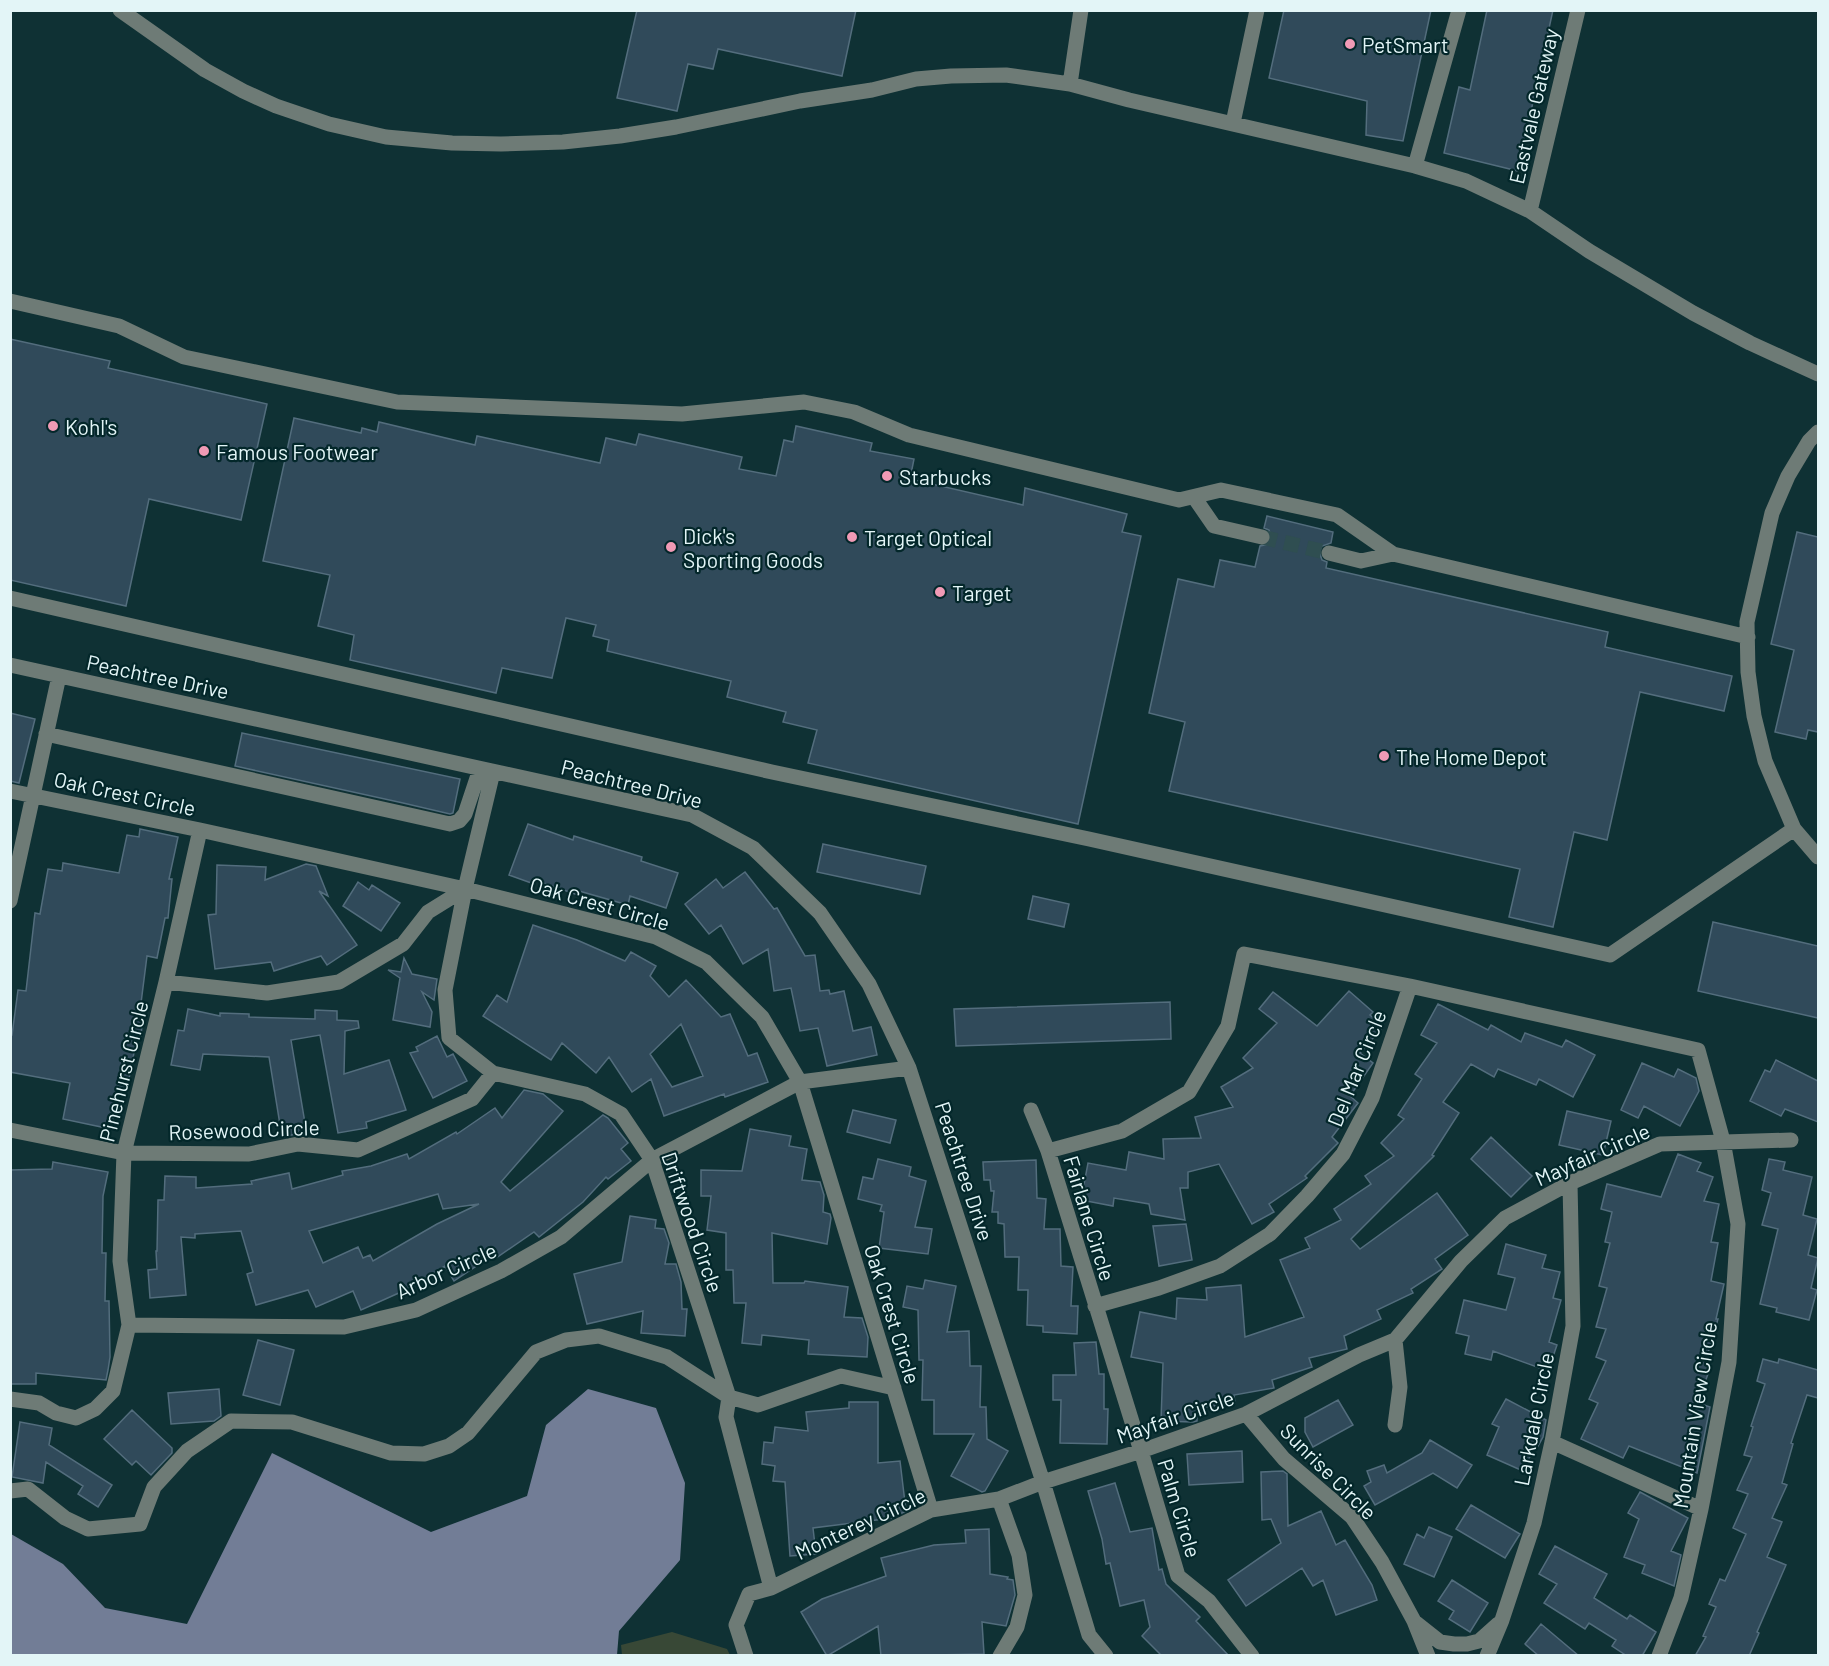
<svg xmlns="http://www.w3.org/2000/svg" width="1829" height="1666" viewBox="0 0 1829 1666" font-family="Barlow,sans-serif">
<rect width="100%" height="100%" fill="#0f3134"/>
<!-- green -->
<path fill="#384836" d="M 672,1632 L 727,1649 L 730,1655 L 622,1655 L 621,1645 Z"/>
<!-- water -->
<path fill="#727d96" d="M 588,1389 L 656,1408 L 685,1483 L 680,1560 L 619,1631 L 617,1655 L 11,1655 L 11,1534 L 63,1564 L 105,1608 L 187,1624 L 272,1453 L 431,1532 L 527,1496 L 546,1425 Z"/>
<!-- building -->
<path fill="#304a5a" stroke="#536d7d" stroke-width="1.5" fill-rule="evenodd" d="M 637,10 L 856,10 L 842,76 L 718,49 L 713,69 L 688,64 L 677,111 L 617,98 Z
M 1284,10 L 1431,10 L 1403,141 L 1366,135 L 1367,101 L 1269,78 Z
M 1487,10 L 1553,10 L 1518,171 L 1444,153 L 1459,87 L 1470,90 Z
M 10,339 L 110,361 L 108,368 L 267,404 L 241,520 L 149,499 L 126,606 L 10,580 Z
M 294,418 L 361,433 L 362,428 L 377,432 L 379,422 L 475,445 L 477,436 L 600,463 L 606,438 L 636,445 L 639,434 L 742,457 L 739,469 L 776,476 L 784,440 L 793,442 L 796,426 L 872,443 L 870,451 L 914,459 L 910,479 L 1023,505 L 1025,488 L 1127,514 L 1122,532 L 1141,536 L 1078,824 L 808,763 L 817,730 L 783,722 L 786,712 L 727,697 L 731,681 L 607,651 L 609,640 L 593,636 L 596,625 L 566,618 L 552,678 L 502,668 L 496,693 L 350,660 L 354,635 L 318,626 L 330,575 L 263,561 Z
M 1267,516 L 1333,532 L 1331,543 L 1322,546 L 1319,551 L 1322,560 L 1327,562 L 1326,568 L 1608,632 L 1605,647 L 1732,676 L 1724,711 L 1640,692 L 1607,840 L 1574,832 L 1553,927 L 1509,917 L 1520,869 L 1169,791 L 1185,722 L 1149,713 L 1178,579 L 1214,587 L 1220,560 L 1255,567 L 1260,546 L 1269,544 L 1272,539 L 1269,530 L 1264,528 Z
M 1797,532 L 1818,537 L 1818,732 L 1808,730 L 1806,739 L 1775,732 L 1794,650 L 1771,644 Z
M 10,713 L 35,719 L 19,783 L 10,781 Z
M 242,733 L 460,779 L 453,813 L 450,814 L 403,803 L 235,766 Z
M 528,824 L 573,840 L 574,836 L 642,857 L 641,861 L 678,873 L 666,908 L 630,896 L 628,905 L 579,891 L 578,895 L 535,880 L 534,884 L 509,875 Z
M 140,829 L 178,837 L 169,879 L 172,879 L 168,918 L 165,918 L 157,958 L 147,956 L 140,1011 L 143,1011 L 141,1037 L 137,1037 L 127,1089 L 119,1087 L 111,1129 L 63,1119 L 70,1083 L 10,1072 L 10,1035 L 12,1035 L 18,990 L 26,991 L 35,913 L 40,914 L 48,869 L 62,871 L 63,863 L 119,873 L 127,835 L 139,837 Z
M 823,844 L 926,866 L 920,894 L 817,872 Z
M 306,864 L 316,866 L 328,896 L 319,891 L 357,945 L 327,965 L 321,956 L 274,971 L 271,962 L 215,969 L 208,915 L 216,914 L 217,865 L 266,867 L 265,880 Z
M 745,872 L 774,909 L 777,908 L 805,956 L 815,955 L 820,991 L 829,990 L 830,994 L 844,991 L 853,1031 L 871,1027 L 877,1055 L 827,1066 L 818,1028 L 800,1031 L 791,988 L 774,991 L 768,949 L 743,964 L 721,925 L 709,934 L 685,904 L 716,879 L 723,888 Z
M 358,882 L 369,890 L 372,885 L 400,903 L 381,931 L 343,906 Z
M 1033,896 L 1069,904 L 1064,927 L 1028,919 Z
M 1713,922 L 1818,946 L 1818,1018 L 1698,991 Z
M 533,925 L 577,940 L 625,961 L 631,952 L 656,966 L 650,976 L 669,997 L 686,980 L 721,1017 L 730,1014 L 748,1056 L 757,1053 L 768,1082 L 725,1097 L 724,1094 L 664,1116 L 651,1079 L 632,1092 L 609,1057 L 596,1073 L 562,1043 L 551,1060 L 483,1016 L 497,995 L 507,1002 ZM 681,1024 L 703,1076 L 672,1087 L 650,1054 Z
M 404,958 L 412,974 L 437,979 L 434,1000 L 422,992 L 432,1012 L 430,1027 L 393,1020 L 400,978 L 388,970 L 401,972 Z
M 1349,991 L 1373,1012 L 1370,1015 L 1383,1027 L 1360,1053 L 1373,1063 L 1350,1096 L 1358,1103 L 1332,1137 L 1338,1143 L 1305,1176 L 1307,1178 L 1269,1204 L 1274,1212 L 1252,1224 L 1219,1164 L 1188,1172 L 1188,1188 L 1180,1188 L 1185,1220 L 1151,1214 L 1149,1204 L 1114,1198 L 1113,1206 L 1081,1200 L 1088,1163 L 1126,1170 L 1129,1152 L 1164,1159 L 1163,1139 L 1201,1138 L 1195,1117 L 1233,1107 L 1221,1087 L 1253,1068 L 1243,1058 L 1277,1023 L 1259,1009 L 1273,992 L 1317,1026 Z
M 1170,1002 L 1171,1039 L 956,1046 L 954,1009 Z
M 1438,1004 L 1488,1030 L 1491,1025 L 1521,1042 L 1525,1033 L 1562,1047 L 1566,1040 L 1595,1055 L 1573,1097 L 1539,1079 L 1536,1085 L 1498,1069 L 1494,1077 L 1471,1064 L 1443,1102 L 1459,1113 L 1432,1155 L 1434,1156 L 1351,1239 L 1360,1249 L 1437,1193 L 1468,1235 L 1435,1259 L 1442,1269 L 1411,1289 L 1413,1293 L 1377,1310 L 1381,1319 L 1344,1336 L 1347,1349 L 1309,1358 L 1312,1367 L 1272,1380 L 1274,1388 L 1234,1395 L 1235,1403 L 1197,1408 L 1197,1421 L 1193,1422 L 1161,1421 L 1163,1363 L 1131,1357 L 1140,1312 L 1176,1319 L 1177,1298 L 1207,1300 L 1206,1288 L 1241,1285 L 1245,1337 L 1304,1317 L 1280,1260 L 1310,1248 L 1305,1238 L 1341,1220 L 1334,1209 L 1371,1184 L 1365,1176 L 1394,1156 L 1381,1143 L 1404,1119 L 1398,1115 L 1422,1079 L 1415,1074 L 1437,1043 L 1421,1035 Z
M 188,1009 L 220,1016 L 220,1013 L 249,1014 L 249,1017 L 315,1019 L 315,1010 L 337,1011 L 337,1020 L 358,1021 L 359,1028 L 345,1031 L 344,1074 L 389,1060 L 406,1110 L 366,1122 L 367,1128 L 338,1133 L 320,1035 L 291,1040 L 307,1135 L 296,1134 L 282,1137 L 269,1057 L 203,1054 L 200,1070 L 171,1065 L 178,1030 L 184,1031 Z
M 437,1036 L 447,1057 L 453,1054 L 467,1081 L 433,1098 L 410,1053 L 418,1051 L 416,1047 Z
M 1776,1060 L 1818,1081 L 1818,1122 L 1785,1109 L 1781,1116 L 1750,1101 L 1765,1070 L 1770,1072 Z
M 1642,1063 L 1674,1077 L 1678,1069 L 1696,1078 L 1699,1091 L 1680,1126 L 1644,1106 L 1638,1118 L 1621,1110 Z
M 524,1090 L 543,1094 L 563,1111 L 501,1182 L 510,1191 L 603,1115 L 608,1118 L 628,1143 L 621,1149 L 631,1161 L 608,1179 L 606,1177 L 583,1202 L 539,1237 L 534,1232 L 496,1258 L 493,1255 L 454,1281 L 445,1266 L 401,1292 L 361,1310 L 353,1291 L 316,1307 L 308,1290 L 256,1305 L 247,1274 L 253,1272 L 241,1231 L 195,1234 L 195,1238 L 181,1237 L 186,1295 L 150,1298 L 148,1270 L 157,1269 L 156,1251 L 157,1251 L 158,1200 L 164,1200 L 165,1176 L 196,1177 L 196,1188 L 252,1184 L 251,1181 L 289,1173 L 292,1189 L 343,1175 L 342,1171 L 371,1166 L 407,1154 L 409,1159 L 456,1132 L 457,1134 L 495,1108 L 502,1118 ZM 438,1194 L 443,1209 L 479,1204 L 437,1224 L 373,1261 L 370,1255 L 363,1258 L 358,1247 L 323,1263 L 309,1231 Z
M 853,1110 L 896,1120 L 890,1143 L 847,1132 Z
M 1567,1111 L 1611,1121 L 1603,1155 L 1559,1145 Z
M 750,1129 L 791,1136 L 789,1146 L 807,1149 L 802,1180 L 820,1182 L 824,1195 L 823,1212 L 830,1214 L 831,1218 L 827,1244 L 772,1233 L 773,1283 L 804,1283 L 805,1281 L 848,1287 L 844,1317 L 862,1318 L 868,1337 L 867,1357 L 808,1354 L 809,1340 L 762,1335 L 761,1345 L 742,1343 L 746,1303 L 734,1303 L 733,1270 L 726,1270 L 726,1233 L 707,1230 L 711,1196 L 701,1196 L 701,1170 L 742,1171 Z
M 1491,1137 L 1532,1176 L 1511,1197 L 1471,1159 Z
M 1678,1154 L 1701,1163 L 1697,1171 L 1713,1177 L 1704,1201 L 1719,1204 L 1711,1242 L 1718,1243 L 1711,1281 L 1724,1284 L 1716,1319 L 1718,1319 L 1705,1363 L 1711,1365 L 1698,1403 L 1710,1407 L 1697,1473 L 1629,1446 L 1623,1458 L 1581,1439 L 1598,1403 L 1589,1399 L 1606,1361 L 1596,1357 L 1606,1329 L 1596,1327 L 1607,1288 L 1599,1286 L 1610,1243 L 1605,1242 L 1612,1212 L 1601,1209 L 1607,1184 L 1661,1197 Z
M 878,1159 L 911,1167 L 909,1176 L 926,1181 L 915,1227 L 932,1229 L 928,1254 L 879,1248 L 884,1212 L 880,1211 L 882,1205 L 858,1199 L 863,1177 L 873,1179 Z
M 1769,1159 L 1785,1162 L 1783,1170 L 1812,1177 L 1803,1215 L 1817,1219 L 1808,1255 L 1818,1258 L 1811,1288 L 1817,1290 L 1809,1320 L 1776,1312 L 1777,1308 L 1760,1304 L 1778,1229 L 1762,1225 L 1771,1193 L 1762,1190 Z
M 1036,1160 L 1037,1198 L 1046,1199 L 1044,1229 L 1060,1229 L 1061,1266 L 1073,1267 L 1071,1306 L 1078,1306 L 1077,1334 L 1043,1332 L 1043,1326 L 1027,1325 L 1028,1290 L 1018,1290 L 1019,1257 L 1005,1257 L 1004,1224 L 998,1223 L 998,1212 L 992,1212 L 994,1191 L 991,1191 L 990,1180 L 984,1180 L 983,1162 Z
M 53,1162 L 108,1172 L 103,1196 L 102,1253 L 106,1253 L 105,1301 L 109,1301 L 110,1357 L 108,1370 L 106,1380 L 36,1373 L 36,1384 L 10,1384 L 10,1170 L 52,1169 Z
M 630,1216 L 656,1220 L 655,1228 L 664,1229 L 669,1243 L 665,1264 L 676,1264 L 681,1282 L 682,1309 L 687,1309 L 685,1336 L 641,1333 L 643,1311 L 587,1324 L 574,1274 L 622,1262 Z
M 1186,1224 L 1192,1260 L 1159,1266 L 1153,1226 Z
M 1506,1244 L 1546,1255 L 1542,1268 L 1560,1272 L 1553,1298 L 1561,1300 L 1549,1342 L 1557,1345 L 1548,1371 L 1493,1351 L 1491,1360 L 1465,1354 L 1469,1336 L 1456,1333 L 1464,1300 L 1506,1310 L 1515,1278 L 1498,1274 Z
M 925,1280 L 956,1286 L 947,1332 L 969,1331 L 970,1366 L 981,1366 L 980,1407 L 986,1407 L 987,1439 L 1008,1451 L 985,1491 L 982,1492 L 951,1476 L 974,1434 L 934,1434 L 934,1400 L 922,1400 L 923,1360 L 919,1360 L 918,1310 L 903,1307 L 907,1286 L 923,1289 Z
M 258,1340 L 294,1350 L 280,1405 L 243,1395 Z
M 1096,1342 L 1099,1374 L 1104,1374 L 1104,1409 L 1108,1409 L 1107,1444 L 1060,1443 L 1061,1400 L 1053,1400 L 1053,1375 L 1076,1375 L 1074,1343 Z
M 1763,1359 L 1778,1363 L 1779,1359 L 1818,1370 L 1818,1398 L 1807,1395 L 1791,1443 L 1793,1444 L 1782,1483 L 1787,1485 L 1772,1518 L 1782,1522 L 1767,1557 L 1786,1565 L 1757,1632 L 1759,1633 L 1749,1656 L 1695,1656 L 1706,1637 L 1703,1636 L 1716,1607 L 1709,1604 L 1720,1579 L 1725,1581 L 1746,1534 L 1733,1528 L 1748,1494 L 1737,1490 L 1752,1457 L 1744,1455 L 1753,1427 L 1751,1426 L 1765,1384 L 1757,1381 Z
M 219,1389 L 221,1416 L 214,1421 L 171,1424 L 168,1393 Z
M 1506,1399 L 1546,1420 L 1543,1437 L 1537,1448 L 1535,1446 L 1523,1471 L 1487,1455 L 1499,1427 L 1492,1424 Z
M 1338,1400 L 1353,1425 L 1313,1447 L 1305,1432 L 1305,1418 Z
M 849,1402 L 878,1402 L 878,1463 L 900,1461 L 906,1511 L 892,1518 L 813,1528 L 816,1554 L 790,1556 L 785,1482 L 773,1481 L 775,1466 L 762,1464 L 764,1442 L 773,1443 L 775,1427 L 808,1431 L 806,1412 L 849,1408 Z
M 132,1410 L 172,1448 L 172,1453 L 151,1475 L 136,1461 L 132,1465 L 104,1439 Z
M 20,1422 L 52,1428 L 49,1445 L 112,1485 L 98,1507 L 78,1494 L 83,1486 L 46,1462 L 43,1483 L 12,1477 Z
M 1430,1440 L 1472,1465 L 1457,1488 L 1433,1473 L 1375,1505 L 1364,1486 L 1371,1482 L 1367,1471 L 1384,1465 L 1387,1473 L 1422,1453 Z
M 1242,1451 L 1243,1482 L 1189,1485 L 1187,1454 Z
M 1283,1471 L 1287,1474 L 1288,1526 L 1321,1511 L 1336,1545 L 1345,1540 L 1372,1585 L 1377,1600 L 1336,1615 L 1323,1580 L 1313,1586 L 1302,1568 L 1246,1606 L 1228,1580 L 1281,1543 L 1271,1519 L 1262,1520 L 1261,1472 Z
M 1115,1483 L 1130,1532 L 1152,1528 L 1159,1570 L 1162,1569 L 1166,1584 L 1200,1617 L 1196,1621 L 1229,1656 L 1162,1656 L 1142,1636 L 1150,1627 L 1144,1600 L 1120,1606 L 1110,1563 L 1106,1564 L 1102,1539 L 1088,1491 Z
M 1640,1492 L 1688,1518 L 1671,1551 L 1681,1555 L 1674,1586 L 1642,1573 L 1645,1565 L 1624,1557 L 1639,1519 L 1628,1513 Z
M 1471,1505 L 1520,1534 L 1505,1558 L 1456,1529 Z
M 1429,1527 L 1452,1537 L 1434,1577 L 1404,1564 L 1417,1534 L 1424,1538 Z
M 989,1529 L 990,1574 L 1008,1577 L 1007,1579 L 1013,1580 L 1015,1595 L 1006,1626 L 982,1622 L 984,1654 L 881,1656 L 878,1626 L 827,1656 L 801,1612 L 822,1599 L 886,1576 L 881,1558 L 934,1545 L 966,1543 L 965,1530 Z
M 1555,1546 L 1607,1574 L 1594,1598 L 1627,1619 L 1630,1615 L 1656,1632 L 1642,1656 L 1627,1656 L 1612,1646 L 1616,1640 L 1589,1623 L 1585,1629 L 1544,1603 L 1557,1584 L 1539,1574 Z
M 1452,1580 L 1488,1603 L 1470,1632 L 1449,1619 L 1454,1611 L 1438,1601 Z
M 1541,1624 L 1579,1656 L 1539,1656 L 1525,1644 Z"/>
<g fill="none" stroke-linecap="round" stroke-linejoin="round">
<!-- minor-tunnel -->
<path stroke="#2f4e51" stroke-width="15" stroke-dasharray="15 8" stroke-linecap="butt" d="M 1262,537 L 1329,553"/>
<!-- minor -->
<path stroke="#6e7b76" stroke-width="15" d="M 120,10 L 205,70 L 243,91 L 276,106 L 329,124 L 386,137 L 452,143 L 501,144 L 563,142 L 620,136 L 676,127 L 800,101 L 872,90 L 916,79 L 951,76 L 1006,75 L 1070,84 L 1129,100 L 1415,166 L 1466,181 L 1530,211 L 1589,251 L 1693,313 L 1750,343 L 1818,374
M 1070,84 L 1081,10
M 1233,123 L 1257,10
M 1415,166 L 1459,10
M 1530,211 L 1578,10
M 10,301 L 119,326 L 184,357 L 397,402 L 682,414 L 804,402 L 854,412 L 909,435 L 1179,500 L 1221,490 L 1337,515 L 1393,554 L 1748,637
M 1818,432 L 1809,441 L 1788,476 L 1772,513 L 1747,622 L 1748,672 L 1754,716 L 1765,761 L 1794,829 L 1818,857
M 1194,497 L 1214,526 L 1262,537
M 1329,553 L 1361,561 L 1393,554
M 10,598 L 772,772 L 1089,839 L 1610,955 L 1794,829
M 10,665 L 692,815 L 753,848 L 820,913 L 869,984 L 909,1068 L 1043,1482 L 1089,1635 L 1106,1656
M 46,734 L 450,824 L 459,821 L 465,814 L 480,769
M 493,772 L 465,889 L 445,990 L 449,1038 L 493,1073 L 585,1094 L 621,1114 L 652,1160 L 729,1397 L 726,1417 L 771,1588
M 10,791 L 200,830 L 465,889 L 656,937 L 706,962 L 762,1017 L 800,1082 L 931,1510
M 10,901 L 59,676
M 166,982 L 267,993 L 339,982 L 403,944 L 428,912 L 465,889
M 1031,1110 L 1048,1151
M 10,1130 L 124,1153 L 249,1154 L 298,1144 L 358,1150 L 472,1099 L 493,1073
M 1095,1306 L 1159,1288 L 1220,1266 L 1270,1234 L 1307,1196 L 1343,1154 L 1372,1098 L 1410,986
M 129,1325 L 120,1261 L 124,1153 L 166,982 L 200,830
M 1395,1340 L 1400,1387 L 1395,1425
M 10,1399 L 39,1403 L 56,1413 L 76,1418 L 95,1409 L 113,1391 L 129,1325 L 344,1327 L 416,1310 L 501,1271 L 561,1237 L 652,1160 L 800,1082 L 909,1068
M 1246,1414 L 1284,1459 L 1352,1517 L 1382,1562 L 1414,1621 L 1428,1656
M 1552,1442 L 1701,1509
M 10,1491 L 28,1489 L 65,1518 L 88,1529 L 140,1524 L 154,1487 L 187,1451 L 231,1421 L 292,1422 L 391,1453 L 424,1454 L 449,1446 L 468,1433 L 536,1352 L 566,1340 L 599,1336 L 667,1357 L 729,1397 L 758,1405 L 841,1376 L 894,1388
M 999,1499 L 1043,1482 L 1141,1451 L 1246,1414 L 1359,1355 L 1395,1340 L 1461,1261 L 1505,1218 L 1570,1183 L 1660,1144 L 1791,1140
M 1416,1623 L 1440,1642 L 1454,1644 L 1467,1644 L 1479,1641 L 1498,1624
M 746,1656 L 736,1625 L 749,1594 L 771,1588 L 931,1510 L 999,1499 L 1019,1555 L 1025,1595 L 1017,1627 L 1000,1656
M 1252,1656 L 1209,1601 L 1178,1576 L 1141,1451 L 1048,1151 L 1122,1131 L 1189,1092 L 1228,1026 L 1244,954 L 1410,986 L 1698,1050 L 1723,1141 L 1738,1224 L 1729,1362 L 1701,1509 L 1681,1598 L 1659,1656
M 1487,1656 L 1502,1620 L 1534,1523 L 1552,1442 L 1573,1326 L 1570,1183"/>
</g>
<!-- markers -->
<g fill="#f09ab5" stroke="#03272a" stroke-width="2">
<circle cx="1350" cy="44" r="6"/>
<circle cx="53" cy="426" r="6"/>
<circle cx="204" cy="451" r="6"/>
<circle cx="887" cy="476" r="6"/>
<circle cx="852" cy="537" r="6"/>
<circle cx="671" cy="547" r="6"/>
<circle cx="940" cy="592" r="6"/>
<circle cx="1384" cy="756" r="6"/>
</g>
<g text-anchor="middle" dominant-baseline="central" stroke-width="4.5" stroke-linejoin="round" paint-order="stroke">
<!-- poi labels -->
<g font-size="21" fill="#e3f5f7" stroke="#03272a" text-anchor="start">
<text x="1362" y="44">PetSmart</text>
<text x="65" y="426">Kohl's</text>
<text x="216" y="451">Famous Footwear</text>
<text x="899" y="476">Starbucks</text>
<text x="683" y="535">Dick's<tspan x="683" dy="24">Sporting Goods</tspan></text>
<text x="864" y="537">Target Optical</text>
<text x="952" y="592">Target</text>
<text x="1396" y="756">The Home Depot</text>
</g>
<!-- street labels -->
<g font-size="21" fill="#e3f5f7" stroke="#03272a">
<text transform="translate(1533 106) rotate(-77)">Eastvale Gateway</text>
<text transform="translate(158 676) rotate(12)">Peachtree Drive</text>
<text transform="translate(632 783) rotate(14)">Peachtree Drive</text>
<text transform="translate(125 793) rotate(12)">Oak Crest Circle</text>
<text transform="translate(600 903) rotate(16)">Oak Crest Circle</text>
<text transform="translate(1356 1068) rotate(-68)">Del Mar Circle</text>
<text transform="translate(123 1071) rotate(-76)">Pinehurst Circle</text>
<text transform="translate(244 1129) rotate(-2)">Rosewood Circle</text>
<text transform="translate(1592 1154) rotate(-24)">Mayfair Circle</text>
<text transform="translate(965 1171) rotate(72)">Peachtree Drive</text>
<text transform="translate(1090 1218) rotate(73)">Fairlane Circle</text>
<text transform="translate(693 1222) rotate(71)">Driftwood Circle</text>
<text transform="translate(446 1270) rotate(-24)">Arbor Circle</text>
<text transform="translate(893 1314) rotate(73)">Oak Crest Circle</text>
<text transform="translate(1694 1415) rotate(-81)">Mountain View Circle</text>
<text transform="translate(1175 1416) rotate(-19)">Mayfair Circle</text>
<text transform="translate(1533 1419) rotate(-79)">Larkdale Circle</text>
<text transform="translate(1329 1471) rotate(45)">Sunrise Circle</text>
<text transform="translate(1180 1508) rotate(73)">Palm Circle</text>
<text transform="translate(860 1523) rotate(-25)">Monterey Circle</text>
</g>
</g>
<!-- border -->
<rect width="1829" height="1666" fill="none" stroke="#e3f5f7" stroke-width="24"/>
</svg>
